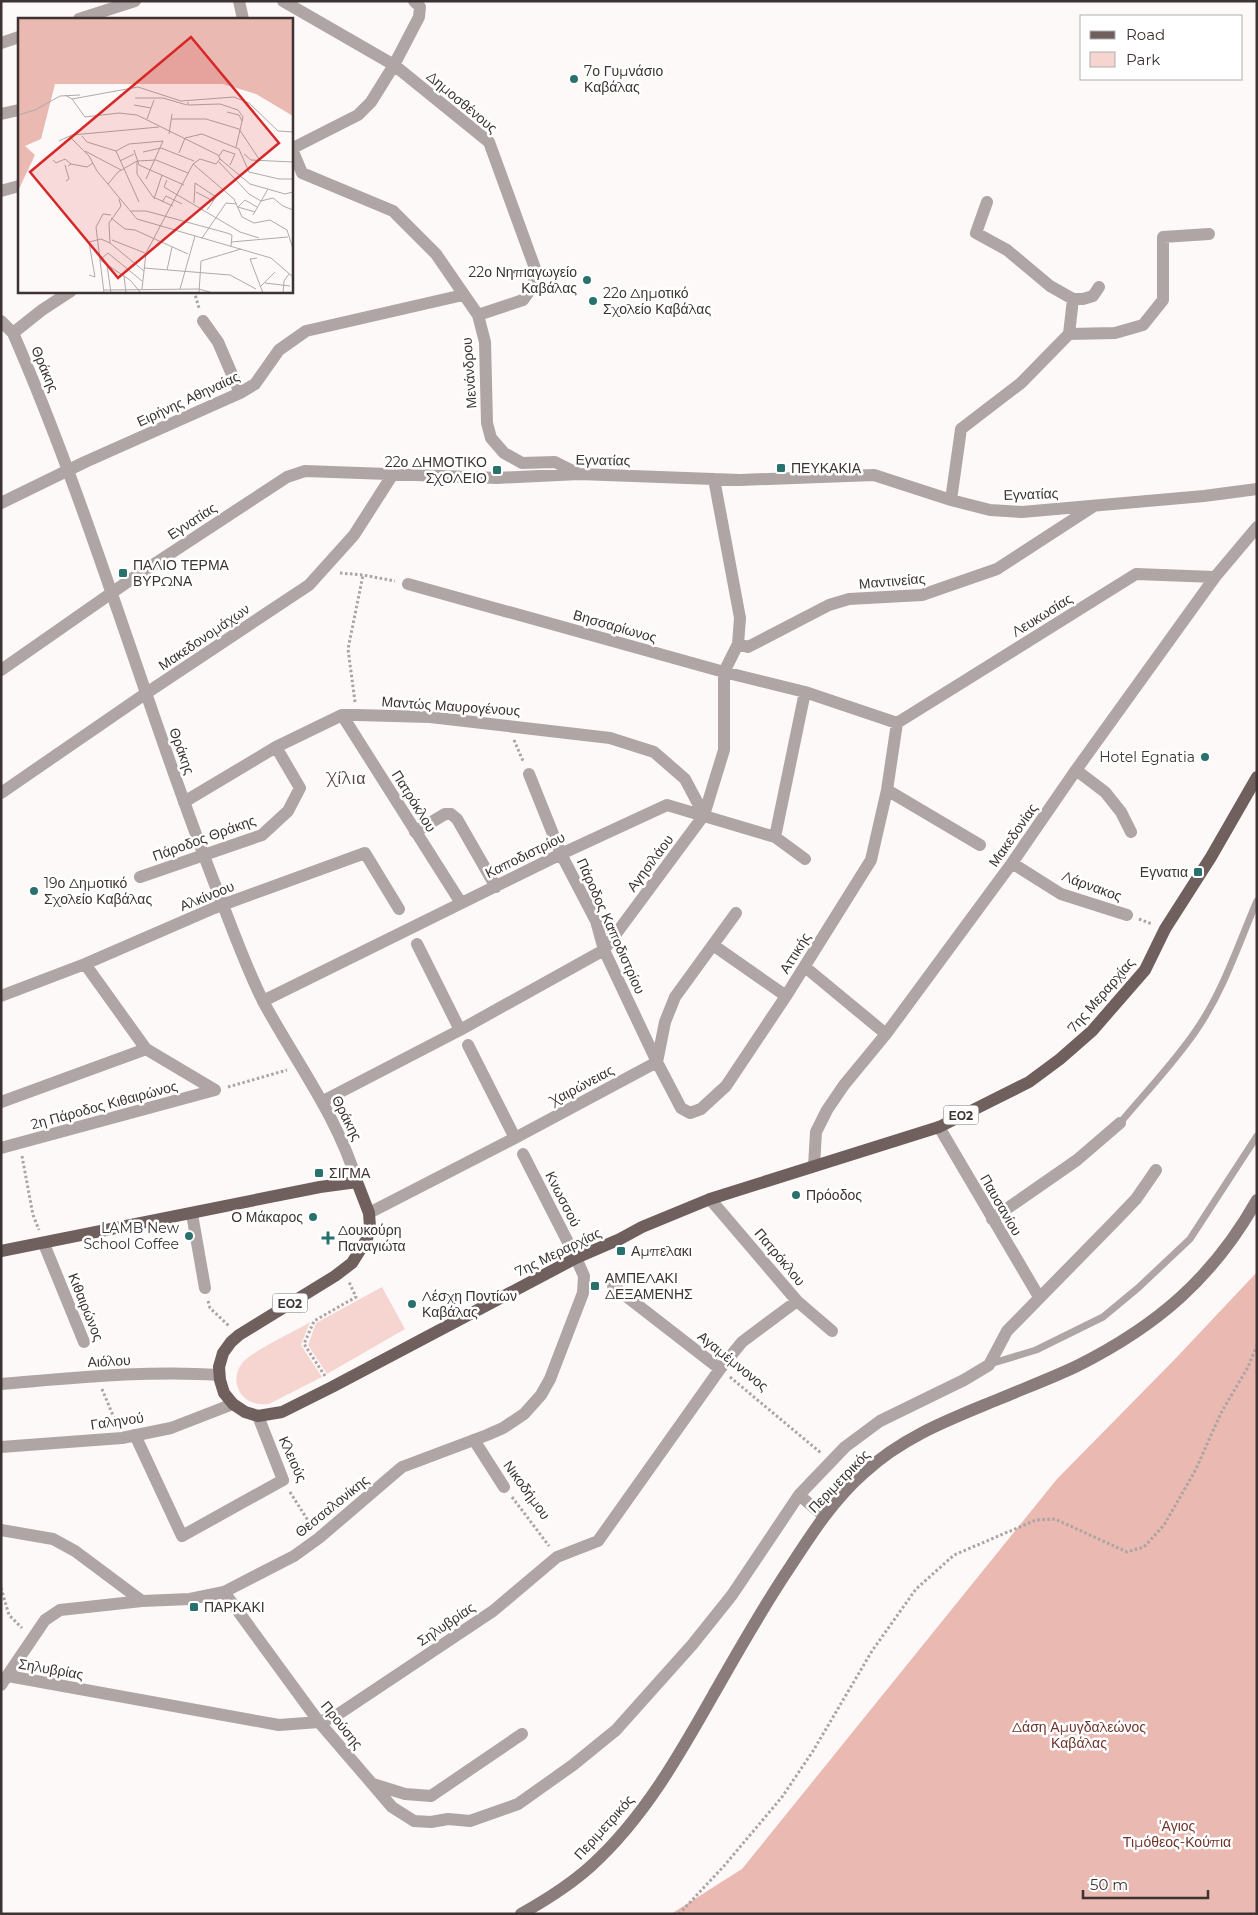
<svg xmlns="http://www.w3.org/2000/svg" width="1258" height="1915" viewBox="0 0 1258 1915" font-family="Montserrat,sans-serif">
<rect width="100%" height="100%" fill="#fef9f9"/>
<!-- green -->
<path fill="#f6d5d0" d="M 382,1287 L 405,1329 L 327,1374 L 308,1345 L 316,1323 Z
M 310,1322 L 301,1345 L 322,1377 L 269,1404 C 258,1405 248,1403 241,1394 C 234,1384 235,1371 243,1362 C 254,1350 294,1332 310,1322 Z"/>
<!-- forest -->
<path fill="#e9b9b2" d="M 1257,1272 L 1257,1914 L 671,1914 L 742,1869 L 1057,1479 L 1176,1358 Z"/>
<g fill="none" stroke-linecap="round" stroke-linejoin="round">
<!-- path -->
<path stroke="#aaa4a3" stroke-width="3" stroke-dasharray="2.5 2.5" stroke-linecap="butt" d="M 194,291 L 199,308
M 340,573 L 363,575 L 395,581
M 355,702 L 348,649 L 363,575
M 514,740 L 523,761
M 1139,919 L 1152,924
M 228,1087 L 287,1070
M 22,1156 L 33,1215 L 39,1230
M 208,1301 L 210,1308 L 229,1326
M 325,1376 L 304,1344 L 314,1321 L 356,1297 L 349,1282
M 730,1377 L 821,1453
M 102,1389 L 117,1425
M 290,1492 L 312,1527
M 512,1497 L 549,1546
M 1,1588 L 9,1615 L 22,1628
M 679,1914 L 724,1866 L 782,1797 L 813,1751 L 872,1651 L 916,1589 L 954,1555 L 1036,1520 L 1055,1519 L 1127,1552 L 1144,1547 L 1164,1525 L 1195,1471 L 1221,1413 L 1248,1367 L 1257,1345"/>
<!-- service -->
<path stroke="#afa5a4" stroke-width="7" d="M 1120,1123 C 1145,1093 1173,1064 1195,1032 C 1223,992 1238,945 1257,901
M 990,1364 L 1036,1350 L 1103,1317 L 1138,1288 L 1190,1239 L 1257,1136"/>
<!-- minor -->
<path stroke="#afa5a4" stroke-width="12" d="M 239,1 L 243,19
M 283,1 L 394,65 L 489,142 L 536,271 L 533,286 L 523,300 L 478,315
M 79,19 L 135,1
M 1,43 L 19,37
M 1,114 L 19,110
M 291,149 L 358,115 L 371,102 L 394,65 L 419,17 L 420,7 L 414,1
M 292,149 L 302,173 L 393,211 L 436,254 L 478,315 L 485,342 L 487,423 L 491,438 L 504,453 L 522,463 L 555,462 L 579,474
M 1,191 L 19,186
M 987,202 L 976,233 L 1007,250 L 1050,286 L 1073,299 L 1083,299 L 1093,296 L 1099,287
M 1073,299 L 1069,334 L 1115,333 L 1143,325 L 1163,300 L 1163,237 L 1209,234
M 203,321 L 218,342 L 240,393
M 13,333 L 42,310 L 71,291
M 951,500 L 961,429 L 1021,383 L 1069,334
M 1,503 L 85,462 L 240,393 L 255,384 L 279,350 L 306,331 L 463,295
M 408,584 L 724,672 L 805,692 L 897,723
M 738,644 L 748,647 L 829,605 L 849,599 L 922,595 L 997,569 L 1094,506
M 1,670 L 133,578 L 287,477 L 305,471 L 497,478 L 579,474 L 740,480 L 874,475 L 951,500 L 990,510 L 1022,512 L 1204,496 L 1257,489
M 342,715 L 461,903
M 897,723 L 1136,574 L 1215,577
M 1076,770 L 1105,792 L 1121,812 L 1131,832
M 529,774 L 561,854 L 596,921 L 604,950 L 657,1062 L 681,1108 L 690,1113 L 701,1109 L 726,1086 L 786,996 L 871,860 L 887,790 L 897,723
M 887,790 L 980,845
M 1,793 L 145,694 L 309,585 L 354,535 L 393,474
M 184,802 L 276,747 L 342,715 L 356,715 L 430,717 L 610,738 L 654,752 L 685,779 L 704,815
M 415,832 L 445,814 L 451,814 L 457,819 L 496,887
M 775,837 L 805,692
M 1012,863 L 1061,894 L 1127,915
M 140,877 L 262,835 L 288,811 L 300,788 L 276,747
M 417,944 L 460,1030
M 713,945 L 786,996
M 85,964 L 146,1049 L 215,1090
M 805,967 L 886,1034
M 1,996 L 85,964 L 214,908 L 365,853 L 399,909
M 263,1001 L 561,854 L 667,805 L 775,837 L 805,859
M 468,1045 L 515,1138
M 323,1101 L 460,1030 L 604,950 L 704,815 L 724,750 L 724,672 L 738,644 L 740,618 L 714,479
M 1,1102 L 146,1049
M 939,1127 L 1039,1297
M 1,1148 L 215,1090
M 523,1154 L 576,1258
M 814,1166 L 816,1132 L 827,1110 L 844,1085 L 886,1034 L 1012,863 L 1076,770 L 1215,577 L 1257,527
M 710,1199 L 797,1301 L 832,1331
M 369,1213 L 515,1138 L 657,1062 L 665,1022 L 675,997 L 736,913
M 192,1214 L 205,1288
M 992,1219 L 1077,1160 L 1120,1123
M 44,1244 L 84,1342
M 613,1286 L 720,1369
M 1,1384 C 74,1378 147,1370 219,1375
M 135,1435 L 182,1536 L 283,1480 L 258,1416
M 474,1440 L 504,1487
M 799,1495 L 845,1447 L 880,1421 L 964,1380 L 989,1365 L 1007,1331 L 1112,1224 L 1136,1199 L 1156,1170
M 224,1592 L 319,1722 L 392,1807 L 414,1821 L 431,1822 L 448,1819 L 470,1821 L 518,1804 L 573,1765 L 616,1730 L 692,1645 L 732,1595 L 799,1495 L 824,1516
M 8,1676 L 279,1725 L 319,1722 L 334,1717 L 493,1611 L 557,1557 L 598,1541 L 720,1369 L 742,1342 L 797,1301
M 373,1784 L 405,1794 L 431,1796 L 522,1734"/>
<!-- tertiary -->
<path stroke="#afa5a4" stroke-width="12" d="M 1,321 L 13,333 C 94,519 148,716 223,905 C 235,936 249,974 264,1003 C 296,1062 338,1117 357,1182
M 1,1447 L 122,1438 L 171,1428 L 233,1404
M 1,1530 L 53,1539 L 75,1551 L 142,1601 L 190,1599 L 224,1592 L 294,1556 L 319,1538 L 402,1467 L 487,1435 L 503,1428 L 524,1414 L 541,1395 L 550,1379 L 583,1293 L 584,1276 L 576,1258
M 1,1685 L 45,1620 L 60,1610 L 142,1601"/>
<!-- secondary -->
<path stroke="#8a7c7a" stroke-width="12" d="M 521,1914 C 546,1900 570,1885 591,1866 C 645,1817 681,1752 716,1690 C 740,1648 763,1607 790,1567 C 812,1533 834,1499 865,1472 C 904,1436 951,1419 999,1399 C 1025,1388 1052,1378 1077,1366 C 1157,1326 1213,1278 1257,1200"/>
<!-- primary -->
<path stroke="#6f5f5d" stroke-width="12" d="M 1,1251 L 320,1187 L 357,1182 L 369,1213 L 370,1227 L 367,1239 L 352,1263 L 335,1276 L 239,1335 L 231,1342 L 223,1353 L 219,1367 L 220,1380 L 224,1393 L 233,1404 L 245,1412 L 258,1416 L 282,1412 L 332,1387 L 576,1258 L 620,1239 L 642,1227 L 710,1199 L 939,1127 L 1029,1082 L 1060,1059 L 1092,1031 L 1145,970 L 1165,929 L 1211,857 L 1257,777"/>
</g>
<!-- markers -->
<g fill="#28716d" stroke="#fff" stroke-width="2">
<circle cx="574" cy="79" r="5"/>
<circle cx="587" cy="280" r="5"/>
<circle cx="593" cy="301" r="5"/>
<rect x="776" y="463" width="10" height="10" rx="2.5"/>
<rect x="492" y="465" width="10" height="10" rx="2.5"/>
<rect x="118" y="568" width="10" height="10" rx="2.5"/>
<circle cx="1205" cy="757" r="5"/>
<rect x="1193" y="867" width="10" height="10" rx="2.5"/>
<circle cx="34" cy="891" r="5"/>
<rect x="314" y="1168" width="10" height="10" rx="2.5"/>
<circle cx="796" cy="1195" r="5"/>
<circle cx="313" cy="1217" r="5"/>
<circle cx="189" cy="1236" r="5"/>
<path d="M325.5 1230.5h5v5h5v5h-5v5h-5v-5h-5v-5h5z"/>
<rect x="616" y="1246" width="10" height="10" rx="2.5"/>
<rect x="590" y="1281" width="10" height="10" rx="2.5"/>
<circle cx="412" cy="1304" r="5"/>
<rect x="189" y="1602" width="10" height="10" rx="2.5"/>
</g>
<g text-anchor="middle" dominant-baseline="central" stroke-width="5" stroke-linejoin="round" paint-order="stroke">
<!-- shield labels -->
<g fill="#fff" stroke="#767070" stroke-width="1">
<rect x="943.5" y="1105.5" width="35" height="19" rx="4"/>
<rect x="272.5" y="1293.5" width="35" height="19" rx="4"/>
</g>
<g font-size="12" font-weight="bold" fill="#3c3332">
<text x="961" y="1115">ΕΟ2</text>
<text x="290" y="1303">ΕΟ2</text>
</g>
<!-- poi labels -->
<g font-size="14" fill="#3c3332" stroke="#fff" text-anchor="start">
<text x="584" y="71">7ο Γυμνάσιο<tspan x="584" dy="16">Καβάλας</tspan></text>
<text x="577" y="272" text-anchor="end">22ο Νηπιαγωγείο<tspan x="577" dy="16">Καβάλας</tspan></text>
<text x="603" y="293">22ο Δημοτικό<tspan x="603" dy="16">Σχολείο Καβάλας</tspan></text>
<text x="487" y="462" text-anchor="end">22ο ΔΗΜΟΤΙΚΟ<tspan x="487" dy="16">ΣΧΟΛΕΙΟ</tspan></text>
<text x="791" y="468">ΠΕΥΚΑΚΙΑ</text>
<text x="133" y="565">ΠΑΛΙΟ ΤΕΡΜΑ<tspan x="133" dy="16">ΒΥΡΩΝΑ</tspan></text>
<text x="1195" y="757" text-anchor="end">Hotel Egnatia</text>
<text x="1188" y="872" text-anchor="end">Εγνατια</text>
<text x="44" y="883">19ο Δημοτικό<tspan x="44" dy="16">Σχολείο Καβάλας</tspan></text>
<text x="329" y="1173">ΣΙΓΜΑ</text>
<text x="806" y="1195">Πρόοδος</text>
<text x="303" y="1217" text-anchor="end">Ο Μάκαρος</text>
<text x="179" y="1228" text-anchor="end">LAMB New<tspan x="179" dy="16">School Coffee</tspan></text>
<text x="338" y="1230">Δουκούρη<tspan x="338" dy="16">Παναγιώτα</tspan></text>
<text x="631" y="1251">Αμπελακι</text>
<text x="605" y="1278">ΑΜΠΕΛΑΚΙ<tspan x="605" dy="16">ΔΕΞΑΜΕΝΗΣ</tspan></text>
<text x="422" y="1296">Λέσχη Ποντίων<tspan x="422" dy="16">Καβάλας</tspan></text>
<text x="204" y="1607">ΠΑΡΚΑΚΙ</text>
</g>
<!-- street labels -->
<g font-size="14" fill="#3c3332" stroke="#fff">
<text transform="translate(462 102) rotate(40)">Δημοσθένους</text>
<text transform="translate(45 369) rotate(67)">Θράκης</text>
<text transform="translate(469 373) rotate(-94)">Μενάνδρου</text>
<text transform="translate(188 399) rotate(-25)">Ειρήνης Αθηναίας</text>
<text transform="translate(603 460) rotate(1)">Εγνατίας</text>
<text transform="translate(1031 494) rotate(-2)">Εγνατίας</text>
<text transform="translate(192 521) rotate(-33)">Εγνατίας</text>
<text transform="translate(892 581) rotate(-5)">Μαντινείας</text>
<text transform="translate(1042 615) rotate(-32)">Λευκωσίας</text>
<text transform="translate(615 626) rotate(16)">Βησσαρίωνος</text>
<text transform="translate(204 637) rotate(-34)">Μακεδονομάχων</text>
<text transform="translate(451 706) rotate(4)">Μαντώς Μαυρογένους</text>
<text transform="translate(182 751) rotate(70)">Θράκης</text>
<text transform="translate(414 801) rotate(58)">Πατρόκλου</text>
<text transform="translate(1013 835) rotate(-55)">Μακεδονίας</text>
<text transform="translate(204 838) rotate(-20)">Πάροδος Θράκης</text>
<text transform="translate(525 855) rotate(-26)">Καποδιστρίου</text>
<text transform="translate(650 863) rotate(-53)">Αγησιλάου</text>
<text transform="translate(1092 886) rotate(20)">Λάρνακος</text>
<text transform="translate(207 896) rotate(-22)">Αλκίνοου</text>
<text transform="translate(611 926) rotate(66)">Πάροδος Καποδιστρίου</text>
<text transform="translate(795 953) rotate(-58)">Αττικής</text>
<text transform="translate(1101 995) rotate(-49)">7ης Μεραρχίας</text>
<text transform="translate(582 1085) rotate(-28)">Χαιρώνειας</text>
<text transform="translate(104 1105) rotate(-15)">2η Πάροδος Κιθαιρώνος</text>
<text transform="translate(347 1118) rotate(63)">Θράκης</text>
<text transform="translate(563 1199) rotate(63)">Κνωσσού</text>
<text transform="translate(1001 1205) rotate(60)">Παυσανίου</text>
<text transform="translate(558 1252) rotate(-26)">7ης Μεραρχίας</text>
<text transform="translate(780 1257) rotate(50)">Πατρόκλου</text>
<text transform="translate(86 1307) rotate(68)">Κιθαιρώνος</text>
<text transform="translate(109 1361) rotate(-3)">Αιόλου</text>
<text transform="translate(733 1361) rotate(39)">Αγαμέμνονος</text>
<text transform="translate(117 1421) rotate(-8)">Γαληνού</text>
<text transform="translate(293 1459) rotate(66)">Κλειούς</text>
<text transform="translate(839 1481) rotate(-46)">Περιμετρικός</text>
<text transform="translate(527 1490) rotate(54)">Νικοδήμου</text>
<text transform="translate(332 1506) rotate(-39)">Θεσσαλονίκης</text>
<text transform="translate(446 1624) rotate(-34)">Σηλυβρίας</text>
<text transform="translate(51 1669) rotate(10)">Σηλυβρίας</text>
<text transform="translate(342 1725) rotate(51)">Προύσης</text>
<text transform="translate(604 1827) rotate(-48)">Περιμετρικός</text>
</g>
<!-- park labels -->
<g font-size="14" fill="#6d322a" stroke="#fff">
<text x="1079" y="1727">Δάση Αμυγδαλεώνος<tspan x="1079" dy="16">Καβάλας</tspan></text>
<text x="1177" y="1826">'Αγιος<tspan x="1177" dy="16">Τιμόθεος-Κούπια</tspan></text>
</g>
<!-- quarter labels -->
<g font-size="16" letter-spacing="1" fill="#5a4845" stroke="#fff">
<text x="347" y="778">Χίλια</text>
</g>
</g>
<!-- overview -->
<g transform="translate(18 18)">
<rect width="275" height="275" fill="#fef9f9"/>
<path d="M 0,0 L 275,0 L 275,98 L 238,76 L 205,66 L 37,66 L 23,121 L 7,128 L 17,137 L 0,173 Z" fill="#e9b9b2"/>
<path fill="none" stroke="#b0aaa9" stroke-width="1" d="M 47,77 L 54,81 L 67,99 L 101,95 L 119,97 L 200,137 L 202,141 L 198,146 L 182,141 L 175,146 L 216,181 L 224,199 L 236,205 L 252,202 L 269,212 L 275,231M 117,80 L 145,80 L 169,87M 54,81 L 120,69 L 163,83 L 216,79 L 231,85 L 260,113 L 275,114M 170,84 L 170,87 L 202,86 L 220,92 L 225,99 L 218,129M 116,87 L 133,90M 209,94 L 221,97 L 224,103M 0,97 L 17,92 L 42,78 L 62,77M 129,101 L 136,82M 154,101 L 188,101 L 221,111 L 241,141M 151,116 L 154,96M 51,118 L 71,138 L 79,153 L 119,201 L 253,240 L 275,259M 64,118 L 69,124 L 98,133M 41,123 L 54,117 L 141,109M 116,132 L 121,147 L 166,167M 67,133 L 103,152M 98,133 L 111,126 L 145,123 L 128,161M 98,133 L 121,184M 125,134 L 143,130 L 176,143M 161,135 L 167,120 L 184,116 L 221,131 L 231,154 L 261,161 L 275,161M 226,136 L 233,142 L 275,144M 201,138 L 205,132 L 217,136 L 212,147M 202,141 L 232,166 L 267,176 L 275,174M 35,142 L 38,145 L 47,141 L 53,146 L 50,148M 102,143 L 116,136M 119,143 L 119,156 L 135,179 L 155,188M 201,144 L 231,176 L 243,183 L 255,180 L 265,188 L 275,192M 53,146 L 69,149 L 75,145M 47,147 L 51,161 L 48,163M 149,162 L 146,169 L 222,214 L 241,220M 177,165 L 198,179 L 189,192M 90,166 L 100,154 L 119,143 L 138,142 L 170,155M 178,174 L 195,183M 136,181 L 144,157M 144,184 L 148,178 L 164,186M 176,185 L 177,165M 220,189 L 227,182 L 239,189M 220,189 L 237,194M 113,193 L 128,193 L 209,215 L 214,217 L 213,228M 235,197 L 250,171M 93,200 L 107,211 L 117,212 L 170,236M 184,220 L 208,185 L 219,186M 94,222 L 127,235M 213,224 L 270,219M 92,225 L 91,205 L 103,188 L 101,181M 239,240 L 232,241 L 245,275M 89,247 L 93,275M 126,250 L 212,257 L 238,271M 149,252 L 154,229M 71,257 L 77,259 L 71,224 L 83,221 L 92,225 L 126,253M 106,258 L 108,275M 247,265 L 272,268M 243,268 L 257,254M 124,271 L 128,235 L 175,146M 162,271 L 177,218M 86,272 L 181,271 L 195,275M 86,275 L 78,209 L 85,196 L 93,197M 123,275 L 112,262 L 82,242 L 90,235 L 124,263M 181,275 L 183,243 L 223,231M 265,275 L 266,263 L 271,256"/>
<path fill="#d62828" fill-opacity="0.15" stroke="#d62828" stroke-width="2.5" d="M 173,19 L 261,125 L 100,260 L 12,154 Z"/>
<rect width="275" height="275" fill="none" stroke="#3c3332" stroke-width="2.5"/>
</g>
<!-- border -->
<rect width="1258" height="1915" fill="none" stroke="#3c3332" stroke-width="5"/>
<!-- legend -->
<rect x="1080" y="15" width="162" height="65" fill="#ffffff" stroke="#b1adad"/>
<rect x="1090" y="31" width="25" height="8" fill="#6f5f5d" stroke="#b1adad"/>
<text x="1126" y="40" font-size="15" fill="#3c3332">Road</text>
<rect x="1090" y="52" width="25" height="15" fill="#f6d5d0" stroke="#b1adad"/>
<text x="1126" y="65" font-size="15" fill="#3c3332">Park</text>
<!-- scale -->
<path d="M1083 1890v8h125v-8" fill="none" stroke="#3c3332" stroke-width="2.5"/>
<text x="1090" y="1890" font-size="15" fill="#3c3332" stroke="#ffffff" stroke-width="4" paint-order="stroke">50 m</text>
</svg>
